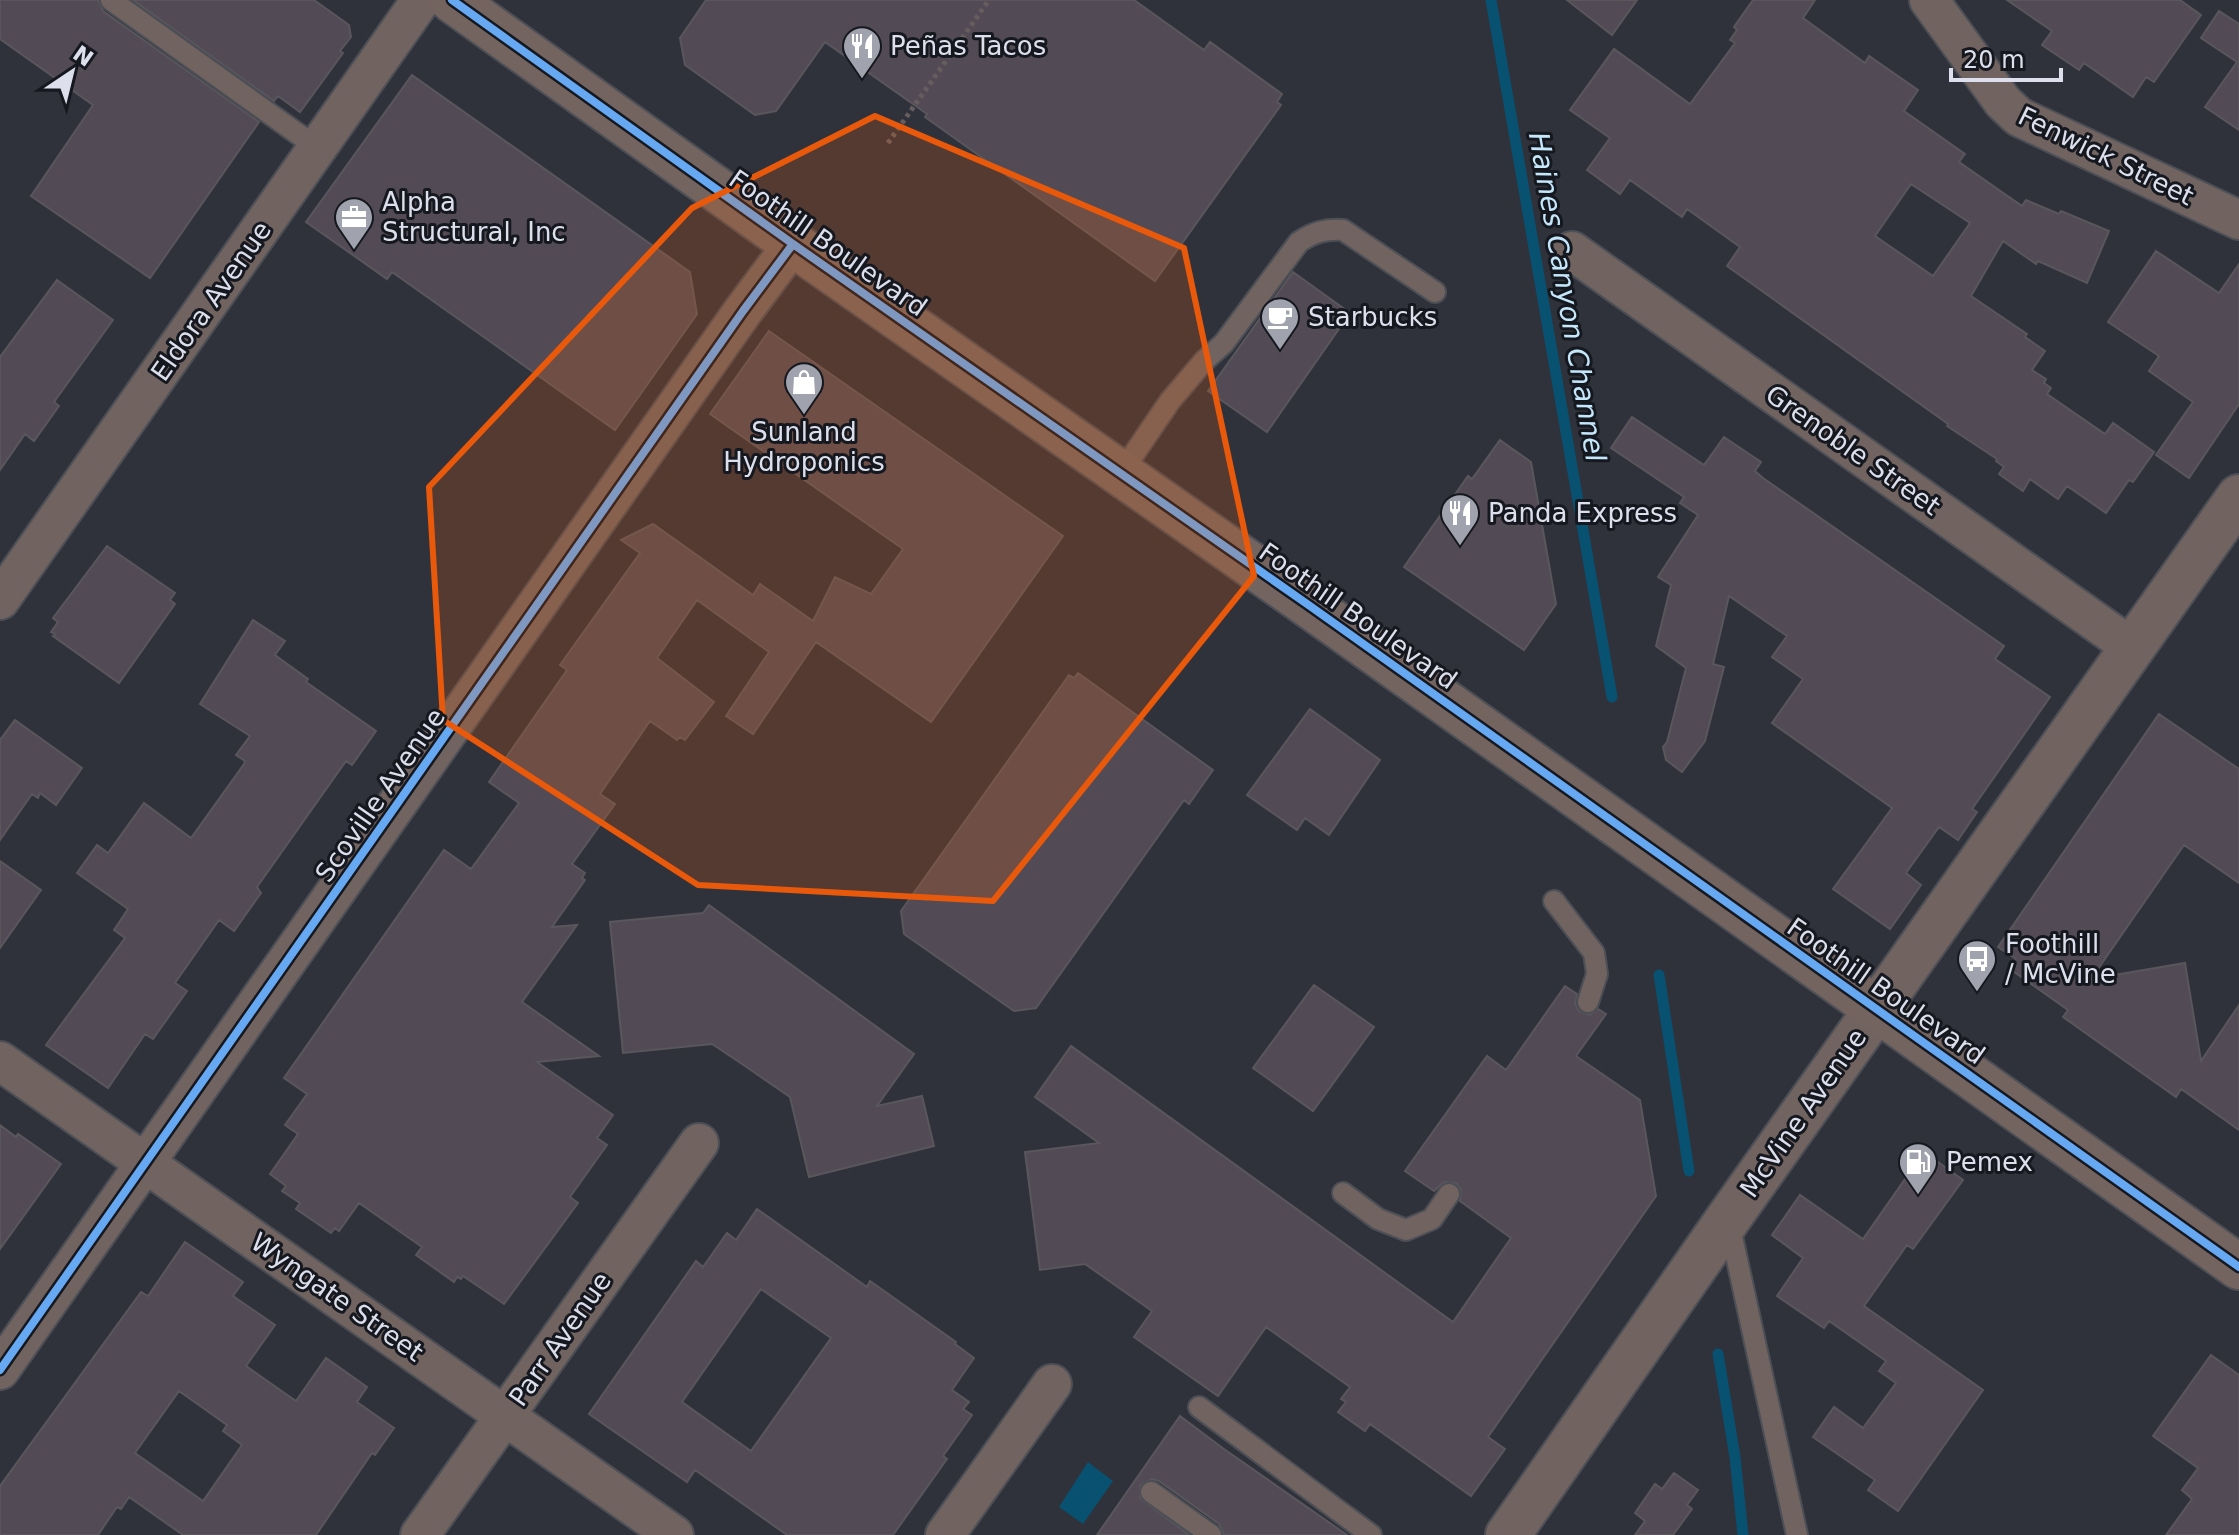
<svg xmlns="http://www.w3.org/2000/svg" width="2239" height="1535" viewBox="0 0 2239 1535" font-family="'DejaVu Sans',sans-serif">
<rect width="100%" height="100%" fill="#30323b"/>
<!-- water -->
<path fill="#085170" d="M 1088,1462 L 1113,1481 L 1083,1524 L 1059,1507 Z"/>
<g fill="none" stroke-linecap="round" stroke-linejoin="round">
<!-- stream -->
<path stroke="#085170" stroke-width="11" d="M 1491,0 L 1612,697
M 1659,975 L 1689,1171
M 1718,1354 L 1735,1457 L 1743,1535"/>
</g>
<!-- building -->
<path fill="#524b56" stroke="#59565c" stroke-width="2" fill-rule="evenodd" d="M 0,0 L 98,0 L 103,11 L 259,122 L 150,278 L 31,196 L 93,105 L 0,39 Z
M 133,0 L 314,0 L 349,25 L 351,37 L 340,51 L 343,53 L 300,112 L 278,96 L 274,101 Z
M 706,0 L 1134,0 L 1204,50 L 1210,42 L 1282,94 L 1277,102 L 1281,105 L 1155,281 L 925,117 L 927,114 L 825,42 L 776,111 L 755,115 L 685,65 L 680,38 Z
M 1567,0 L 1637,0 L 1612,35 Z
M 1753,0 L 1815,0 L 1803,18 L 1865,63 L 1869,56 L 1918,90 L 1904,111 L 1965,154 L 1959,162 L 2022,206 L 2026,200 L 2059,214 L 2061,211 L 2109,231 L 2087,283 L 2038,261 L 2036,264 L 2003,241 L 1971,296 L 2027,334 L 2025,337 L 2045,351 L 2032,370 L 2046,379 L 2044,383 L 2051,388 L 2047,394 L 2105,434 L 2113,423 L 2154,452 L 2133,482 L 2129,480 L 2106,513 L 2067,486 L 2058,499 L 2030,479 L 2023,491 L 1999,474 L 2004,467 L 1996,461 L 1997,459 L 1947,426 L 1948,424 L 1727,266 L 1740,247 L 1687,209 L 1682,217 L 1630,180 L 1620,194 L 1587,170 L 1610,138 L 1570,110 L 1614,49 L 1690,104 L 1735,43 L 1730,40 L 1737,30 L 1734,27 ZM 1911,184 L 1970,223 L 1933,276 L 1875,236 Z
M 2007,0 L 2180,0 L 2201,15 L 2154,82 L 2146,77 L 2133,97 L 2084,63 L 2079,70 L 2042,45 L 2052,31 Z
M 2219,11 L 2239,24 L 2239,130 L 2205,107 L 2237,62 L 2201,38 Z
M 412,75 L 690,272 L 697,314 L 615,430 L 392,272 L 387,279 L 306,222 Z
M 2156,251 L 2219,293 L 2239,264 L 2239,404 L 2189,478 L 2156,455 L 2193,402 L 2149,371 L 2159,356 L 2108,322 Z
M 1293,272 L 1350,313 L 1267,432 L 1208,391 Z
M 57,280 L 113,320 L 54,402 L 59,406 L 34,441 L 25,434 L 0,470 L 0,357 Z
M 769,331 L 1063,536 L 931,722 L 816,642 L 753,734 L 726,716 L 769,652 L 697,600 L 657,658 L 714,702 L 685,740 L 680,737 L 677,740 L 650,721 L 600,794 L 615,804 L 572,864 L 585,873 L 582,878 L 585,880 L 552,927 L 577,925 L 522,1002 L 599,1056 L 537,1062 L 613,1115 L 597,1138 L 607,1145 L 570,1197 L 578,1203 L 504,1304 L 463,1276 L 461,1279 L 457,1277 L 454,1282 L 416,1255 L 422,1247 L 359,1203 L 339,1231 L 335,1228 L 331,1233 L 296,1209 L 300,1203 L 282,1191 L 286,1186 L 270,1174 L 298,1134 L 285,1125 L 307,1094 L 284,1078 L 444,850 L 471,869 L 519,803 L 489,782 L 567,670 L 560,665 L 640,553 L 621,540 L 653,524 L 753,595 L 760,584 L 813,621 L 835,577 L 871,594 L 903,549 L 710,414 Z
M 1632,417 L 1704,465 L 1724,437 L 1761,462 L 1755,471 L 1763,478 L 2004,646 L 1995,659 L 2050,697 L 1972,809 L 1977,812 L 1958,840 L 1939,827 L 1906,873 L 1921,885 L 1890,929 L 1833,889 L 1892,808 L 1772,723 L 1803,679 L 1772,657 L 1787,636 L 1729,596 L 1713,664 L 1724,667 L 1705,741 L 1682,772 L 1666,760 L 1663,747 L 1667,742 L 1686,668 L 1656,646 L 1671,585 L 1658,577 L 1698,515 L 1680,503 L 1684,497 L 1611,448 Z
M 1500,440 L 1531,462 L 1556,604 L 1524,650 L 1404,567 L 1468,476 L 1472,479 Z
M 107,546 L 175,593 L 170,600 L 175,604 L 119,683 L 53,636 L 55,634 L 51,632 L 58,622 L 53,618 Z
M 253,620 L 285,641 L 275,655 L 308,679 L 306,682 L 376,731 L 352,765 L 346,761 L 257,887 L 261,893 L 234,931 L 219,920 L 175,983 L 187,991 L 153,1039 L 145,1034 L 108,1088 L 46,1045 L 125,938 L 114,930 L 128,909 L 77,873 L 97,845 L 108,853 L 144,803 L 191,838 L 244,764 L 245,761 L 236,755 L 250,736 L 200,704 Z
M 1078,673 L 1213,770 L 1189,804 L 1184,800 L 1036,1008 L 1014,1011 L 904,934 L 901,911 L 1069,675 L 1074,678 Z
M 1310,709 L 1380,760 L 1329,835 L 1305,818 L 1297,830 L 1247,795 Z
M 2159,714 L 2239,769 L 2239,883 L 2184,845 L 2091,979 L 2185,963 L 2201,1061 L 2239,1005 L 2239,1130 L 2181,1089 L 2176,1097 L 2063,1017 L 2068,1010 L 2010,969 L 2016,959 L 1998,947 Z
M 15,720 L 82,768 L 56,805 L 40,793 L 38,798 L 32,794 L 0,840 L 0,740 Z
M 0,861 L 41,890 L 0,948 Z
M 709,905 L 914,1054 L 877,1106 L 922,1096 L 934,1146 L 809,1177 L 790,1097 L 742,1064 L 712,1044 L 623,1053 L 610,922 L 703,913 Z
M 1314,985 L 1374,1027 L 1313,1111 L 1253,1068 Z
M 1565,986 L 1577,994 L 1575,1004 L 1579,1011 L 1590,1015 L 1598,1009 L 1606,1014 L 1576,1056 L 1640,1100 L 1656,1196 L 1488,1437 L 1505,1449 L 1471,1496 L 1370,1424 L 1365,1431 L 1338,1412 L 1346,1402 L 1341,1399 L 1350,1387 L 1266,1327 L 1218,1396 L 1134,1337 L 1152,1311 L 1085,1264 L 1040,1270 L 1025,1152 L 1099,1143 L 1035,1097 L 1071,1046 L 1453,1322 L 1511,1238 L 1460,1201 L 1461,1189 L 1456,1183 L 1444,1182 L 1434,1191 L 1405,1171 L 1487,1056 L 1506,1070 Z
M 0,1125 L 16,1137 L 18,1134 L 61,1164 L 0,1249 Z
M 1924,1152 L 1963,1180 L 1913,1249 L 1907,1245 L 1864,1306 L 1983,1390 L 1898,1511 L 1868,1490 L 1875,1480 L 1813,1437 L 1834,1407 L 1863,1428 L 1896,1383 L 1879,1371 L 1886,1361 L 1829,1321 L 1824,1328 L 1777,1296 L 1803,1258 L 1772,1235 L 1800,1195 L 1863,1239 Z
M 757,1209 L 867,1287 L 870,1281 L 956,1342 L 955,1344 L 974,1358 L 952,1390 L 969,1402 L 963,1409 L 972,1415 L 943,1456 L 947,1459 L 893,1535 L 787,1535 L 695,1470 L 687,1482 L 589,1414 L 696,1261 L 703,1267 L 727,1233 L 736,1240 ZM 761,1289 L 831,1338 L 751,1451 L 682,1402 Z
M 185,1242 L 243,1282 L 233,1296 L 275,1325 L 246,1366 L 296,1401 L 326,1358 L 367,1387 L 357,1402 L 394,1428 L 375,1455 L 372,1453 L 316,1535 L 183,1535 L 129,1497 L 121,1509 L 117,1507 L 98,1535 L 0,1535 L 0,1486 L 141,1292 L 148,1296 ZM 179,1391 L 227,1425 L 223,1431 L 242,1445 L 203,1501 L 135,1453 Z
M 2211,1355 L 2239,1375 L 2239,1535 L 2166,1535 L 2192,1499 L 2182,1490 L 2198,1468 L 2153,1436 Z
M 1180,1416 L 1224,1449 L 1347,1535 L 1224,1535 L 1219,1524 L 1159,1481 L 1152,1479 L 1140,1485 L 1140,1498 L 1189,1535 L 1097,1535 Z
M 1674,1473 L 1698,1490 L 1687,1505 L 1692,1509 L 1673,1535 L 1635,1535 L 1645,1521 L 1635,1513 L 1655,1484 L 1662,1489 Z"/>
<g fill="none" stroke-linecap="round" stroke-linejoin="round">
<defs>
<path id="service" d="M 111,0 L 319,149
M 1121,473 L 1170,401 L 1204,361 L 1224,343 L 1299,242 C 1314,232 1325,229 1343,230 L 1435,292
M 1554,901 L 1594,953 L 1597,974 L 1588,1002
M 1343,1193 L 1378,1219 L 1406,1230 L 1432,1219 L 1449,1194
M 1729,1223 L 1797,1535
M 1199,1407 L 1371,1535
M 1151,1492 L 1211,1535"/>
<path id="minor" d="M 1929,0 L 2003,102 L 2019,117 L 2239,220
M 1572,251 L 2134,649
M 0,600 L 421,0
M 0,1061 L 674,1535
M 0,1370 L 743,311 L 793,244
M 420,1535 L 699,1143
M 945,1535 L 1052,1384"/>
<path id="tertiary" d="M 1508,1535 L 1728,1219 L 2239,497"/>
<path id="primary" d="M 452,0 L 793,244 L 1310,606 L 2239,1267"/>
</defs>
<!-- service casing -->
<use href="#service" stroke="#4d4f56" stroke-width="24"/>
<!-- minor casing -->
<use href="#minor" stroke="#4d4f56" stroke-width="42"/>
<!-- tertiary casing -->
<use href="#tertiary" stroke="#4d4f56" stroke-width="48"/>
<!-- primary casing -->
<use href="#primary" stroke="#4d4f56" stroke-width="48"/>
<!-- path -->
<path stroke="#665d5e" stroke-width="5" stroke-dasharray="4 4" stroke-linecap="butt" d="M 888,143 L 989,0"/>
<!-- service -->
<use href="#service" stroke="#706360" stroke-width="20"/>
<!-- minor -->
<use href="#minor" stroke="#706360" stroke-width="38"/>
<!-- tertiary -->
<use href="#tertiary" stroke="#706360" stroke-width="44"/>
<!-- primary -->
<use href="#primary" stroke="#746460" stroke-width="44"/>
<defs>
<path id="cycleway" d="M 452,0 L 793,244 L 1310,606 L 2239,1267
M 0,1370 L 743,311 L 793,244"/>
</defs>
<!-- cycleway casing -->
<use href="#cycleway" stroke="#16181f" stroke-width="13"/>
<!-- cycleway -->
<use href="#cycleway" stroke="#66a8f1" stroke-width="8"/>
</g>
<!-- marked area -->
<path fill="#e8590c" fill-opacity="0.2" stroke="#e8590c" stroke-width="6" stroke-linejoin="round" d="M 875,116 L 1184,248 L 1254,576 L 993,901 L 698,885 L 443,720 L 429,487 L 692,208 Z"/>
<!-- icons -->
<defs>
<symbol id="restaurant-pin" viewBox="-11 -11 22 30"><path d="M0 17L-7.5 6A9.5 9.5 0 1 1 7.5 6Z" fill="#a0a3ae" stroke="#16181f"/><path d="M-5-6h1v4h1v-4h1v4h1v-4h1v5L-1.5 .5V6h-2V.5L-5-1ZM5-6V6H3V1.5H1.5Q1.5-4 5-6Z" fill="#fff"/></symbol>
<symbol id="office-pin" viewBox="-11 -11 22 30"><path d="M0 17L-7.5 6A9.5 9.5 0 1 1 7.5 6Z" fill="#a0a3ae" stroke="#16181f"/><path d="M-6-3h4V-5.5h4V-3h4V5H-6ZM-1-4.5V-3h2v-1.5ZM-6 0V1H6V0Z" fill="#fff"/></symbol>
<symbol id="cafe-pin" viewBox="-11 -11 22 30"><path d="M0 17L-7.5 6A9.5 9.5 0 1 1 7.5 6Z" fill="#a0a3ae" stroke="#16181f"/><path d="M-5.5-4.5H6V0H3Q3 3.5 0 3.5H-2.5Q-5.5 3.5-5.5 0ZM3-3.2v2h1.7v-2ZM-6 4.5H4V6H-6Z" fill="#fff"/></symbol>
<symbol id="shop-pin" viewBox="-11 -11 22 30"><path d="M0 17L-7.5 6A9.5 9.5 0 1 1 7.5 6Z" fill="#a0a3ae" stroke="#16181f"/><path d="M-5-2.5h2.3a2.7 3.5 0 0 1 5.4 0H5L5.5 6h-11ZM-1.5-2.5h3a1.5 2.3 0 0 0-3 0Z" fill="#fff"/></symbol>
<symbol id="bus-pin" viewBox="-11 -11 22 30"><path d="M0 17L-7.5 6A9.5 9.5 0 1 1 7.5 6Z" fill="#a0a3ae" stroke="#16181f"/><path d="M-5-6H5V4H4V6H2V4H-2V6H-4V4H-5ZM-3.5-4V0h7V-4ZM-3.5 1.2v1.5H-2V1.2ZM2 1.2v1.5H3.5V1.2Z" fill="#fff"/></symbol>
<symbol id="fuel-pin" viewBox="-11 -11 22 30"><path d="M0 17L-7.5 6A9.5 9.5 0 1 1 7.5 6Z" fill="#a0a3ae" stroke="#16181f"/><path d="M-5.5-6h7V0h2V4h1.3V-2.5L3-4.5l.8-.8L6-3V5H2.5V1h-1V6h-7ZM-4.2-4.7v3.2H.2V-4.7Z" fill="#fff"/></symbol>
</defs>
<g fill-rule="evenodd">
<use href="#restaurant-pin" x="840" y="24" width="44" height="60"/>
<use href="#office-pin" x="332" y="195" width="44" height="60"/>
<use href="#cafe-pin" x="1258" y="295" width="44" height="60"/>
<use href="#shop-pin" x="782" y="360" width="44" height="60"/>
<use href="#restaurant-pin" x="1438" y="491" width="44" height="60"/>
<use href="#bus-pin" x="1955" y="937" width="44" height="60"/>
<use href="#fuel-pin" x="1896" y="1140" width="44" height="60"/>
</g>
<g text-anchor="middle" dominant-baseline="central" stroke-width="6" stroke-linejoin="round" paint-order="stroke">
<!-- poi labels -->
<g font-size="26" fill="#dde0ec" stroke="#16181f" text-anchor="start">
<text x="890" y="46">Peñas Tacos</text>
<text x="382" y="202">Alpha<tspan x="382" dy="30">Structural, Inc</tspan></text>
<text x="1308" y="317">Starbucks</text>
<text x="804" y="432" text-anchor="middle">Sunland<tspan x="804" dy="30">Hydroponics</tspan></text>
<text x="1488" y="513">Panda Express</text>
<text x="2005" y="944">Foothill<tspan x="2005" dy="30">/ McVine</tspan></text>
<text x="1946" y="1162">Pemex</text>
</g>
<!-- street labels -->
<g font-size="26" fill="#dde0ec" stroke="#16181f">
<text transform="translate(2106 156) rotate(26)">Fenwick Street</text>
<text transform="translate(828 243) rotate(35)">Foothill Boulevard</text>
<text transform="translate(211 301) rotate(-55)">Eldora Avenue</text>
<text transform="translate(1853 450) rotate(35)">Grenoble Street</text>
<text transform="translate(1358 616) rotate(35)">Foothill Boulevard</text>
<text transform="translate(380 795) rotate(-55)">Scoville Avenue</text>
<text transform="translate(1886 991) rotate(35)">Foothill Boulevard</text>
<text transform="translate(1803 1113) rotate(-55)">McVine Avenue</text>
<text transform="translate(337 1297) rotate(35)">Wyngate Street</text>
<text transform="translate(560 1339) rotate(-55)">Parr Avenue</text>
</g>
<!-- water labels -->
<g font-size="28" font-style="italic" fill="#c4e7fc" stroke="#16181f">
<text transform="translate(1567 297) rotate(80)">Haines Canyon Channel</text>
</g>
</g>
<!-- north arrow -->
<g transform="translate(72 72) rotate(35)" stroke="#16181f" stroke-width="6" paint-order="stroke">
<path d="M0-6L14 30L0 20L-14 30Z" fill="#dde0ec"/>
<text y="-12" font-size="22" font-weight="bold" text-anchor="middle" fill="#dde0ec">N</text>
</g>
<!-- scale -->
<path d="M1951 68v12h110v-12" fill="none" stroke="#dde0ec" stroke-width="4"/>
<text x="1963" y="68" font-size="24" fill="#dde0ec" stroke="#16181f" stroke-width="6" paint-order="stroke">20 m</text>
</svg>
